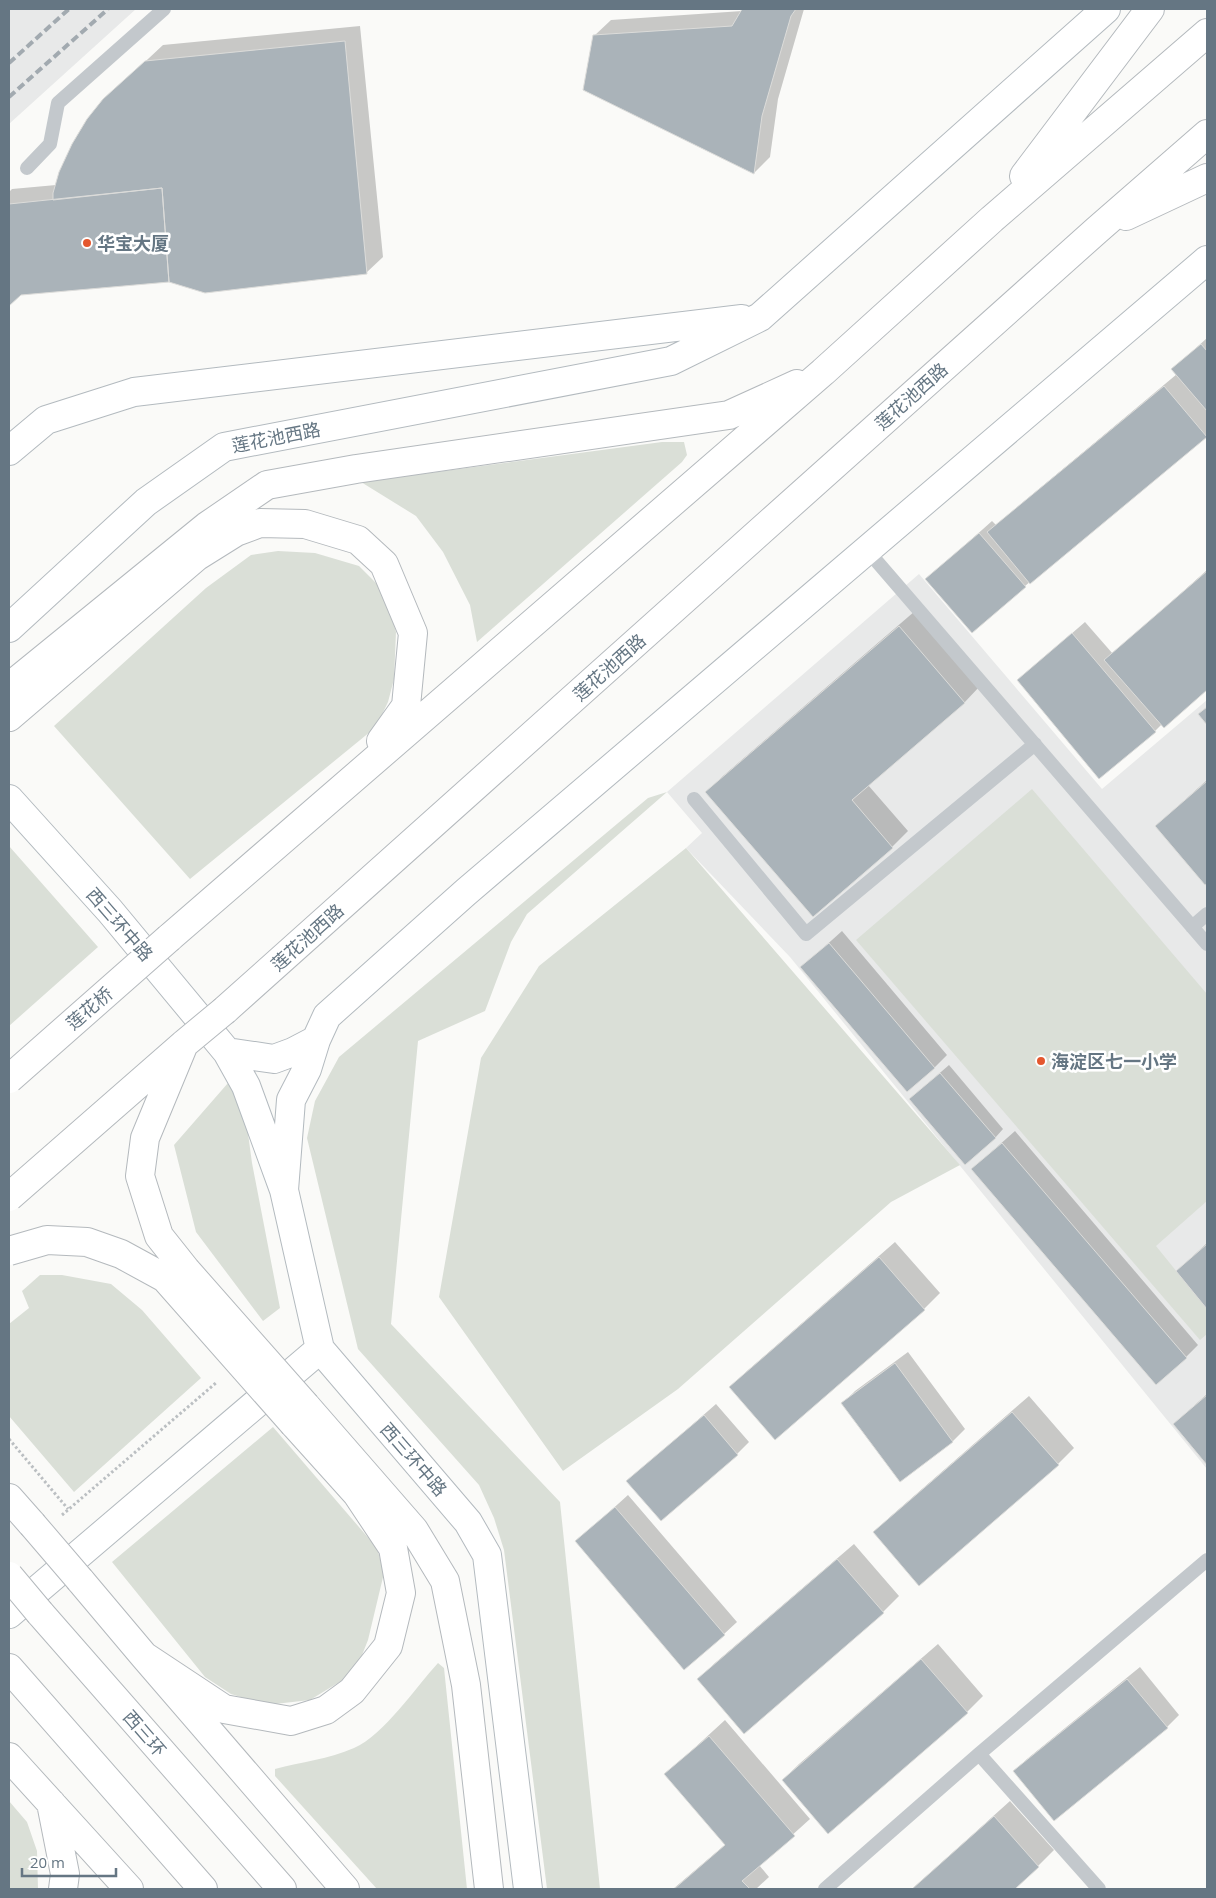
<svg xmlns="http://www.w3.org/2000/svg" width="1216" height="1898" viewBox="0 0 1216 1898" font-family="'Open Sans','Noto Sans SC',sans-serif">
<rect width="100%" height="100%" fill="#fafaf8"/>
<!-- built -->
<path fill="#e8e9e9" d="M 9,9 L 136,9 L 9,124 Z
M 919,574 L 1102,789 L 1207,700 L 1207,1469 L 790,957 L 686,848 L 702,833 L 667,792 Z"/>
<!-- green -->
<path fill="#dadfd7" d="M 662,442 L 684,442 L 687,455 L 682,462 L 477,642 L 470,605 L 443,552 L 416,516 L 361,482 Z
M 278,551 L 315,553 L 359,566 L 385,592 L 396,632 L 394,679 L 388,702 L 376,727 L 190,879 L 54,726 L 206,588 L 251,555 Z
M 1032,789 L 1207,994 L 1207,1201 L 1156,1246 L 1207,1309 L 1207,1334 L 1200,1340 L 856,940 Z
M 667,792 L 527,914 L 511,942 L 485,1011 L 418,1041 L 391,1324 L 560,1502 L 600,1889 L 547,1889 L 504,1550 L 494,1518 L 479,1485 L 358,1349 L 307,1138 L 315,1101 L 339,1057 L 648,798 Z
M 9,846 L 98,947 L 9,1026 Z
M 686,848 L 960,1165 L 891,1202 L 678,1389 L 563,1471 L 439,1297 L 481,1058 L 539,966 Z
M 228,1083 L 241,1104 L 247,1126 L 252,1163 L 280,1308 L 263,1321 L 196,1232 L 174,1145 Z
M 40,1275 L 62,1275 L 111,1284 L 142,1310 L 201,1378 L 74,1492 L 9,1416 L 9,1324 L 29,1308 L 22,1291 Z
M 273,1427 L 377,1548 L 384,1573 L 368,1640 L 358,1665 L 346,1678 L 310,1700 L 266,1705 L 231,1694 L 205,1677 L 112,1562 Z
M 438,1663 L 444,1668 L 467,1889 L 377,1889 L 275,1776 L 275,1769 C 301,1762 329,1759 354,1748 C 384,1735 415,1688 438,1663 Z
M 9,1801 L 27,1822 L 37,1851 L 38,1889 L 9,1889 Z"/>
<!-- shadow -->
<path fill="#0003" d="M 743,9 L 804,9 L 778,99 L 770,157 L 754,173 L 594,36 L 611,20 L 742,11 Z
M 360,26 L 383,257 L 366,273 L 169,281 L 21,294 L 9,304 L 9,192 L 12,189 L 56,185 L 104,100 L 163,45 Z
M 1207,338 L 1207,435 L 1025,586 L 927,579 L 992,521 L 996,525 L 1177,374 L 1173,369 Z
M 1207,570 L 1207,689 L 1164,727 L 1162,724 L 1155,731 L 1018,680 L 1085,622 L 1113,654 Z
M 915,611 L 980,686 L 964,703 L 868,785 L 908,831 L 892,847 L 707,792 L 723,776 Z
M 1207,780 L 1207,882 L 1205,883 L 1156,826 Z
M 842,931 L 947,1055 L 934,1068 L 802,967 Z
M 949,1065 L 1003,1129 L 995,1138 L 919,1091 Z
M 1015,1131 L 1198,1345 L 1186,1357 L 972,1169 Z
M 895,1242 L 940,1293 L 924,1309 L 731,1387 L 747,1371 Z
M 1207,1243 L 1207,1307 L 1177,1271 Z
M 908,1352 L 965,1429 L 953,1441 L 900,1480 L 843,1403 L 855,1391 Z
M 1207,1394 L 1207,1463 L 1174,1424 Z
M 1029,1396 L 1074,1448 L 1058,1464 L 874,1532 L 891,1516 Z
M 716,1404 L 749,1442 L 737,1454 L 628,1481 Z
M 628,1495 L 737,1622 L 724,1634 L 577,1541 Z
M 854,1544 L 899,1596 L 883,1612 L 744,1732 L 699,1679 L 715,1663 Z
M 938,1644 L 983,1696 L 967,1712 L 783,1780 L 799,1764 Z
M 1140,1667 L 1179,1715 L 1167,1727 L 1015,1772 L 1027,1759 Z
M 725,1720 L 810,1819 L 759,1865 L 769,1877 L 756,1889 L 673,1889 L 726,1844 L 666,1774 Z
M 1010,1801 L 1054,1850 L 1038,1866 L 1013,1889 L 912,1889 Z"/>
<!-- building -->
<path fill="#aab3b9" stroke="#dcdcda" d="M 742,9 L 796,9 L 791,16 L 762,116 L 754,174 L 583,90 L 593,35 L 732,26 Z
M 345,41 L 367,274 L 205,293 L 169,282 L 162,188 L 53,200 L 53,193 L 59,172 L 72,144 L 87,119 L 103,99 L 145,61 Z
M 162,188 L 169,282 L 21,295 L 9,306 L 9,204 Z
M 1201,344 L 1207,351 L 1207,411 L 1171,369 Z
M 1164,386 L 1207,437 L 1030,584 L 987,532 Z
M 979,533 L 1026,587 L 972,633 L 925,579 Z
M 1207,571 L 1207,690 L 1164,728 L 1104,660 Z
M 899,626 L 965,703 L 852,800 L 893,848 L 813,917 L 705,792 Z
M 1072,633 L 1156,732 L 1099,779 L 1017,680 Z
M 1207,707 L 1207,725 L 1198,714 Z
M 1207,781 L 1207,884 L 1205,885 L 1155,826 Z
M 829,943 L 935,1068 L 907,1092 L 800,967 Z
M 940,1073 L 996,1138 L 965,1165 L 909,1099 Z
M 1002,1143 L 1187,1358 L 1156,1385 L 971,1169 Z
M 1207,1244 L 1207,1309 L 1176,1271 Z
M 879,1257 L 925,1310 L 775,1440 L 729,1387 Z
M 895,1363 L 953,1442 L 900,1482 L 841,1403 Z
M 1207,1395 L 1207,1465 L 1173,1424 Z
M 1012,1412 L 1059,1465 L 919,1586 L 873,1532 Z
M 704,1415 L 738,1455 L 661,1521 L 626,1481 Z
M 615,1507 L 725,1635 L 684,1670 L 575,1541 Z
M 837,1559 L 884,1613 L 744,1734 L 697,1679 Z
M 921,1659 L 968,1713 L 828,1834 L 782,1780 Z
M 1127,1679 L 1168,1728 L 1054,1821 L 1013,1771 Z
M 709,1736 L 795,1836 L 742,1881 L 750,1889 L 674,1889 L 725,1845 L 664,1774 Z
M 994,1816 L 1039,1867 L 1015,1889 L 912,1889 Z"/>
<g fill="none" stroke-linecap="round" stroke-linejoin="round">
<defs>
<path id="secondary" d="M 9,451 L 46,420 L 134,392 L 742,319
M 9,628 L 146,502 L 224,447 L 671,361 L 760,317 L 1106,9
M 9,799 L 110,911 L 227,1052
M 316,1040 L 293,1052 L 274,1059 L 227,1052 L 246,1086 L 284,1190 L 320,1349 L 468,1522 L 487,1555 L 528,1889
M 284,1190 L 291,1100 L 307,1069 L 316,1040 L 327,1016 L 466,892 L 1207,260
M 9,1614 L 320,1349"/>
<path id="highway" d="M 1024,176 L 1150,9
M 1126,216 L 1207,178
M 9,687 L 207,526 L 267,485 L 356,469 L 729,415 L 797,384
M 9,717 L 196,557 L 236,532 L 260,523 L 305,524 L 358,540 L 384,564 L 413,633 L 406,706 L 381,741
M 169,938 L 823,372 L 992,219 L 1207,33
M 225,1010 L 1097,230 L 1207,134
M 306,1406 L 414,1530 L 445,1581 L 466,1685 L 489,1889
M 9,1498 L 32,1524
M 80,1580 L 144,1656 L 345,1889
M 40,1613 L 282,1889
M 144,1656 L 224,1709 L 291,1721 L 326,1710 L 352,1691 L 388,1646 L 401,1593 L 393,1548 L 357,1494 L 294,1424
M 9,1668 L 203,1889
M 9,1757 L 129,1889
M 51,1803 L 65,1874 L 63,1889"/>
</defs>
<!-- secondary casing -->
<use href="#secondary" stroke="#b3babf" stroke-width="30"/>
<!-- highway casing -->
<use href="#highway" stroke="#b4b9bd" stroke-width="30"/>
<!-- path -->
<path stroke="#bbbfc2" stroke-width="3" stroke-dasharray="2.5 2.5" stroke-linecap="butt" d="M 9,1439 L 68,1509
M 62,1515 L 217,1382"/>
<!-- lane -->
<path stroke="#c3c8cc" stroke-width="14" d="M 27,168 L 50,144 L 58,103 L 164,9
M 867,550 L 1207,944
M 694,799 L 806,934 L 1035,744
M 1192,927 L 1207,914
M 979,1754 L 1099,1889
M 825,1889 L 979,1754 L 1207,1560"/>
<!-- secondary -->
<use href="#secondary" stroke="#fff" stroke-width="28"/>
<!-- highway -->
<use href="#highway" stroke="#fff" stroke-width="28"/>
<!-- rail -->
<path stroke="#a2aab0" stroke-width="4" stroke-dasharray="8 4" stroke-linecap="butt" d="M 9,63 L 69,9
M 9,97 L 108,9"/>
<defs>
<path id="highway-bridge" d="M 184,1044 L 145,1138 L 140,1176 L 159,1236 L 186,1270 L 306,1406
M 9,1079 L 169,938
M 9,1197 L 184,1044 L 225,1010
M 9,1251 L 47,1240 L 87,1242 L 121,1254 L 165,1278 L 294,1424
M 32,1524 L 80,1580
M 9,1576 L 40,1613"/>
</defs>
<!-- highway-bridge casing -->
<use href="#highway-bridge" stroke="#b4b9bd" stroke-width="30" stroke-linecap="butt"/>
<!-- highway-bridge -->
<use href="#highway-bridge" stroke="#fff" stroke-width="28"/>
</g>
<!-- markers -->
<g fill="#e4572e" stroke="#fff" stroke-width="2">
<circle cx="87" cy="243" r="5"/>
<circle cx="1041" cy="1061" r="5"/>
</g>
<g text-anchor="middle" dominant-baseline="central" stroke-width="5" stroke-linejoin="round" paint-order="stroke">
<!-- poi labels -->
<g font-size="18" font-weight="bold" fill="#657683" stroke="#fff" text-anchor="start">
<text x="97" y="243">华宝大厦</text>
<text x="1051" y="1061">海淀区七一小学</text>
</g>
<!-- street labels -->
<g font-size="18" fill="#657683" stroke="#fff">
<text transform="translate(911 396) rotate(-42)">莲花池西路</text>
<text transform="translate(276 437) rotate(-11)">莲花池西路</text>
<text transform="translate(609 667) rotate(-42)">莲花池西路</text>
<text transform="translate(120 924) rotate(49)">西三环中路</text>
<text transform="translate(307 937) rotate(-42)">莲花池西路</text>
<text transform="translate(89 1008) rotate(-41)">莲花桥</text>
<text transform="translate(414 1459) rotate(49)">西三环中路</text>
<text transform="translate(145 1733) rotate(49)">西三环</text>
</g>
</g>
<!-- border -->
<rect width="1216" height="1898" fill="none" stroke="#657683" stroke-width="20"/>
<!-- scale -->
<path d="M22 1868v8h94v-8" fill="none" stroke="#657683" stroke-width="2.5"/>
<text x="30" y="1868" font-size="15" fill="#657683" stroke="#ffffff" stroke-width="4" paint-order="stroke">20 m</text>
</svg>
